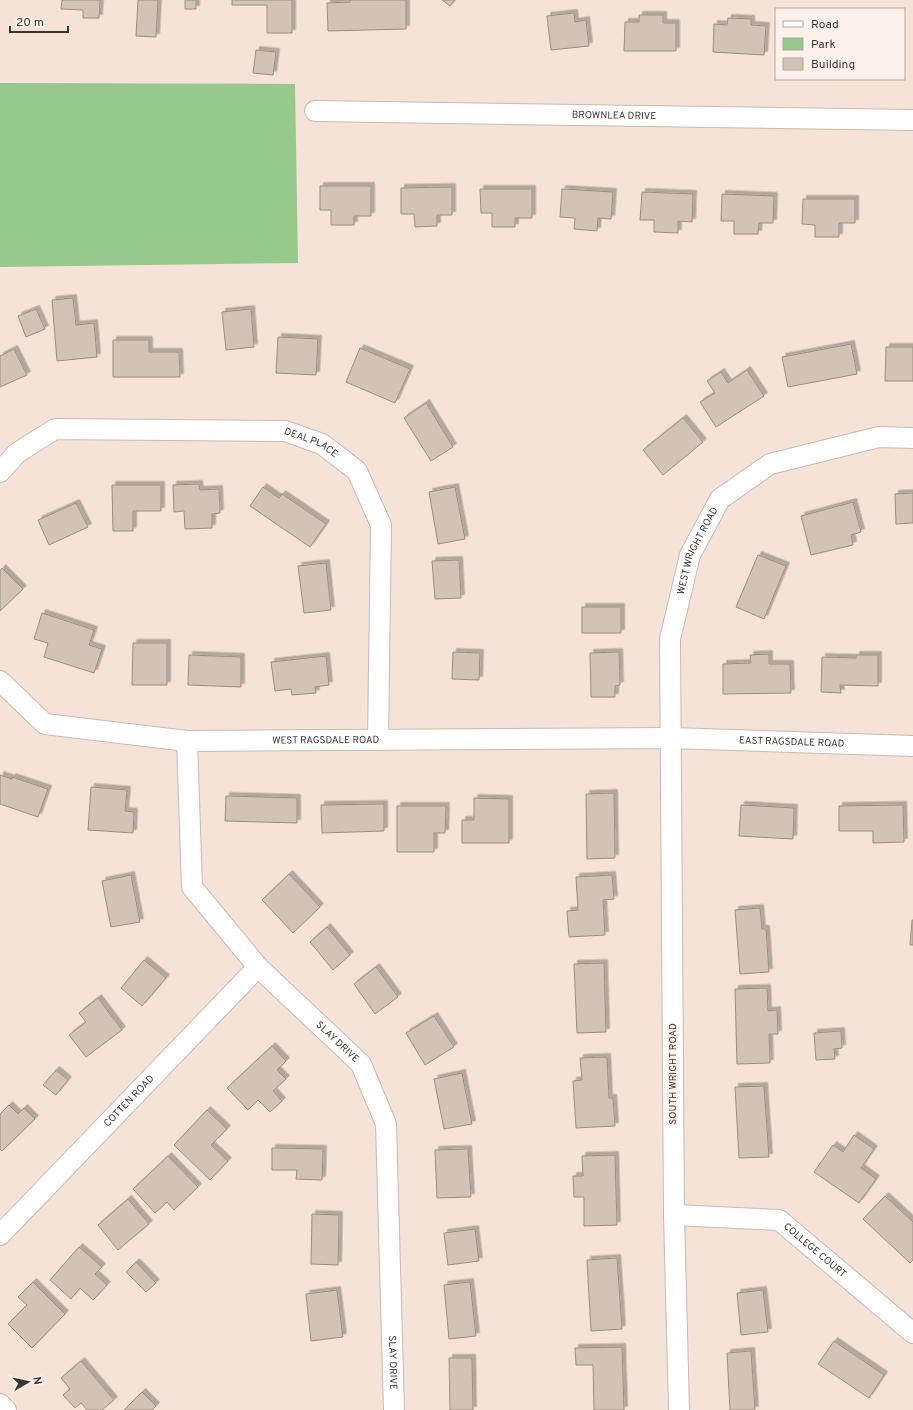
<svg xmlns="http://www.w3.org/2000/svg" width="913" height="1410" viewBox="0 0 913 1410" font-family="Overpass,sans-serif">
<defs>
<filter id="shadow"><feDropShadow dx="3.5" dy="-3.5" stdDeviation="0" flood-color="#0004"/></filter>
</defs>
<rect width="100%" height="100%" fill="#f6e3d8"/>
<!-- green -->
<path fill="#96c98b" d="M 0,83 L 295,84 L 298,263 L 0,267 Z"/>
<!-- building -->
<path fill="#d2c3b6" stroke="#9c8d81" filter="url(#shadow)" d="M 62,0 L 100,0 L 99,18 L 83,18 L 83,10 L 61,9 Z
M 138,0 L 158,0 L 156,37 L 136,36 Z
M 185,0 L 196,0 L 196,9 L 185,9 Z
M 232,0 L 292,0 L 292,33 L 267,33 L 267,5 L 232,5 Z
M 350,0 L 406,0 L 406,29 L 328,31 L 327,3 L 350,2 Z
M 442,0 L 455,0 L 450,6 Z
M 574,13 L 575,22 L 586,20 L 589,46 L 551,50 L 547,16 Z
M 639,15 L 663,15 L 663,23 L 676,23 L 676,51 L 624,51 L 625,22 L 639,22 Z
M 728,18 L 751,19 L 751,25 L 766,26 L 764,55 L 713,52 L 714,24 L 727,25 Z
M 256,50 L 276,52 L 273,75 L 253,73 Z
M 320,186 L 371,186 L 371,216 L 354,216 L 354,225 L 331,225 L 331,210 L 320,210 Z
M 452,187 L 452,215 L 437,215 L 437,226 L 415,227 L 414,214 L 401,214 L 401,188 Z
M 480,189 L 532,189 L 532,218 L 515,218 L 515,227 L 492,227 L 492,213 L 481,213 Z
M 562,189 L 613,192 L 611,219 L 598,218 L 597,231 L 574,229 L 575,218 L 560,217 Z
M 642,192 L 693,194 L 692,222 L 678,221 L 678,233 L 654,232 L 654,220 L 640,220 Z
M 722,194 L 774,196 L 773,223 L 759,223 L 758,234 L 734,234 L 734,221 L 721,221 Z
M 803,199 L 855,199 L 855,223 L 839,223 L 839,237 L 815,237 L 815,225 L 802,224 Z
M 73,298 L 76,325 L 94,323 L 97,357 L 57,361 L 52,300 Z
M 36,309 L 45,329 L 26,337 L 18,316 Z
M 251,309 L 254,347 L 226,350 L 222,312 Z
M 278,337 L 318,339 L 316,375 L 276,373 Z
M 113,340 L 149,340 L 149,352 L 179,352 L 180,377 L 113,377 Z
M 851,344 L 857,374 L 788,387 L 782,357 Z
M 886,347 L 913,347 L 913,381 L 885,381 Z
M 360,348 L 410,369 L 395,403 L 346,382 Z
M 14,349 L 27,375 L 0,387 L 0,356 Z
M 747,370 L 764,396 L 716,427 L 700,402 L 715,393 L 707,381 L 721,372 L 728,383 Z
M 426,403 L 453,447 L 431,461 L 404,418 Z
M 683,418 L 703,442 L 663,475 L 643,450 Z
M 199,484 L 200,490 L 219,489 L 220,513 L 212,514 L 212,528 L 185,529 L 184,511 L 174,512 L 173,485 Z
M 112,485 L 161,485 L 161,511 L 133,511 L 133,531 L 113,531 Z
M 263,487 L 279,498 L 282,494 L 326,524 L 310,547 L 250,506 Z
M 455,487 L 465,539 L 438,544 L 429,492 Z
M 913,493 L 913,523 L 896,524 L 895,494 Z
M 853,502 L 861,532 L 851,535 L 853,545 L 811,555 L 801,516 Z
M 76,503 L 88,527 L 49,545 L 38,520 Z
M 758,555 L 786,566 L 764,619 L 736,607 Z
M 459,560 L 461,598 L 435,599 L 432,561 Z
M 326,563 L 331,610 L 304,613 L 298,566 Z
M 2,568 L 23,589 L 0,611 L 0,571 Z
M 582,607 L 621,607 L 621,633 L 582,633 Z
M 42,613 L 94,630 L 89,645 L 102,649 L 94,673 L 44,657 L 48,643 L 34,639 Z
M 133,643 L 167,643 L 167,685 L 132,685 Z
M 453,652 L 480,653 L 479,680 L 452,679 Z
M 619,652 L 620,685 L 615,686 L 615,697 L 591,697 L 590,653 Z
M 769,654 L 769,664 L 790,664 L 791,693 L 723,694 L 723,664 L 751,663 L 750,655 Z
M 189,655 L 241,657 L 241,687 L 188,685 Z
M 856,655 L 878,655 L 878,686 L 840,685 L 841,693 L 821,692 L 822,657 L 856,658 Z
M 326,656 L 329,685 L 315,687 L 316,693 L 292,695 L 291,689 L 275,691 L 271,662 Z
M 0,775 L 12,779 L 12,777 L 48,789 L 38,817 L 0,804 Z
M 91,787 L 127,790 L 125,811 L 134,812 L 133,833 L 88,830 Z
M 614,793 L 615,858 L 587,859 L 586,794 Z
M 226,796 L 297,798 L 297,823 L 225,821 Z
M 474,798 L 509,799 L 509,843 L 462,843 L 462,820 L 474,820 Z
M 384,804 L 384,831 L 322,833 L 321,805 Z
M 741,805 L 794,808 L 793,839 L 739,836 Z
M 903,805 L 904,842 L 873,843 L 873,831 L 839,831 L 839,806 Z
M 397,806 L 446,806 L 445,833 L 434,833 L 434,852 L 397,852 Z
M 289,874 L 320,907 L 293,933 L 262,900 Z
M 131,875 L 140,922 L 111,927 L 102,881 Z
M 612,875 L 614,899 L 603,900 L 605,935 L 569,937 L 567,911 L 578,910 L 576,877 Z
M 760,908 L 762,929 L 766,929 L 769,972 L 740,974 L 735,910 Z
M 912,920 L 913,920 L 913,945 L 910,945 Z
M 327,927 L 350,955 L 333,970 L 310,942 Z
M 144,960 L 166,978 L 142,1006 L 121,988 Z
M 604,963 L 606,1032 L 577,1033 L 574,964 Z
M 376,967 L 398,997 L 375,1014 L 354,984 Z
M 767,988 L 768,1011 L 777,1010 L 778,1034 L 769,1034 L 770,1063 L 737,1064 L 735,989 Z
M 98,998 L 122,1030 L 86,1057 L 69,1035 L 86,1022 L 79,1013 Z
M 434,1016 L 454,1047 L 425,1065 L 406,1033 Z
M 841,1031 L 842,1048 L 834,1049 L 835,1059 L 816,1060 L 814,1033 Z
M 272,1046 L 286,1061 L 277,1070 L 286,1079 L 273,1091 L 282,1101 L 270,1112 L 258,1100 L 248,1110 L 227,1088 Z
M 607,1057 L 609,1098 L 613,1098 L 615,1126 L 576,1128 L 573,1081 L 582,1080 L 580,1058 Z
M 56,1070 L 68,1080 L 56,1095 L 43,1085 Z
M 462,1073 L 472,1124 L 444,1129 L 434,1079 Z
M 764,1086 L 769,1157 L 739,1158 L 735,1087 Z
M 9,1105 L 18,1114 L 24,1108 L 35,1119 L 2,1151 L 0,1149 L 0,1114 Z
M 207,1110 L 227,1129 L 211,1145 L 228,1161 L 210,1180 L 174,1145 Z
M 854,1135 L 874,1149 L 861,1168 L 876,1179 L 859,1203 L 814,1172 L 833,1145 L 843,1152 Z
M 272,1148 L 323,1149 L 322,1180 L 296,1179 L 297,1170 L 272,1170 Z
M 468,1149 L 471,1197 L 437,1198 L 435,1150 Z
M 615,1155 L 617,1225 L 584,1226 L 584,1197 L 574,1197 L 573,1176 L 583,1176 L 582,1156 Z
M 168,1156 L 198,1187 L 174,1210 L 167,1202 L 155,1213 L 133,1189 Z
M 885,1196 L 913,1222 L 913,1260 L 910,1263 L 863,1219 Z
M 128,1199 L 149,1224 L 118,1250 L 98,1225 Z
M 312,1214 L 339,1215 L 338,1265 L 311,1264 Z
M 475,1229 L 479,1261 L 448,1265 L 444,1233 Z
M 79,1247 L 102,1267 L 95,1274 L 107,1285 L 93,1300 L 80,1288 L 71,1299 L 50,1280 Z
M 617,1258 L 622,1329 L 591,1331 L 587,1260 Z
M 136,1262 L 156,1283 L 146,1292 L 126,1272 Z
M 33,1282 L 65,1314 L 32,1348 L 8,1324 L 27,1305 L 18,1297 Z
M 470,1282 L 476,1336 L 449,1339 L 444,1285 Z
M 337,1290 L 343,1337 L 311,1341 L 306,1294 Z
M 763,1290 L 768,1332 L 741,1335 L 737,1293 Z
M 834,1341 L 884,1375 L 869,1398 L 818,1364 Z
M 622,1347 L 624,1410 L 594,1410 L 593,1365 L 576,1365 L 575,1348 Z
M 751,1351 L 755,1410 L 730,1410 L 727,1353 Z
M 449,1358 L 472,1358 L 473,1410 L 450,1410 Z
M 81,1361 L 114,1400 L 102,1410 L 87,1410 L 81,1403 L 75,1408 L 63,1395 L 70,1389 L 61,1378 Z
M 142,1392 L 156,1406 L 152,1410 L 124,1410 Z"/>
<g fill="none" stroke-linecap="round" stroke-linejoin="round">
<defs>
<g id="minor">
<path id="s1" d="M 315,111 L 913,120"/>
<path id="s2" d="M 0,472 L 17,453 L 55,429 L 285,431 L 322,444 L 357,471 L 381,525 L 378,740"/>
<path id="s3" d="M 0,681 L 45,724 L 187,741 L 671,738 L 913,746"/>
<path id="s4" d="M 187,741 L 192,887 L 258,967 L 361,1064 L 386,1124 L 394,1410"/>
<path id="s5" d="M 674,1215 L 779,1220 L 913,1333"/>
<path id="s6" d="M 0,1235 L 258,967"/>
<path d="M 0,1404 L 6,1410"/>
<path id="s7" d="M 679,1410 L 674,1215 L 670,639 L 690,555 L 720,499 L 770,464 L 879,437 L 913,438"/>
</g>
</defs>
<!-- minor casing -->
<use href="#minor" stroke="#cbb9af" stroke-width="22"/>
<!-- minor -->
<use href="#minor" stroke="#fff" stroke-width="20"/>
</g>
<g text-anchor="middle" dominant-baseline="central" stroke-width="4" stroke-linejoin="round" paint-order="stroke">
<!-- street labels -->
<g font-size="10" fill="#3b342f" stroke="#fdf2eb">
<text stroke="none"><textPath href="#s1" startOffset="299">BROWNLEA DRIVE</textPath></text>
<text stroke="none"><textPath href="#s2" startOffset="329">DEAL PLACE</textPath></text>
<text stroke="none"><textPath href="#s7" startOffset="864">WEST WRIGHT ROAD</textPath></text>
<text stroke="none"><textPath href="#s3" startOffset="344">WEST RAGSDALE ROAD</textPath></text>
<text stroke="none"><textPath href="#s3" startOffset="810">EAST RAGSDALE ROAD</textPath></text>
<text stroke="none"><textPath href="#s4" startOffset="359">SLAY DRIVE</textPath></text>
<text transform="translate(673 1074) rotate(-90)">SOUTH WRIGHT ROAD</text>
<text stroke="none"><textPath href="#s6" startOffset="186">COTTEN ROAD</textPath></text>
<text stroke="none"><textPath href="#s5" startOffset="152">COLLEGE COURT</textPath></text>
<text stroke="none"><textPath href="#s4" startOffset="695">SLAY DRIVE</textPath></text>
</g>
</g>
<!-- legend -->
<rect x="775" y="8" width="130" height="72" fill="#fdf2eb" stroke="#afa6a0"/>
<rect x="783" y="21" width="20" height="6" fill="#ffffff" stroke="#afa6a0"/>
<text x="811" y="28" font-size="12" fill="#3b342f">Road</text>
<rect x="783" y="38" width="20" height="12" fill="#96c98b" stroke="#afa6a0"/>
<text x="811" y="48" font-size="12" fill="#3b342f">Park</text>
<rect x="783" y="58" width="20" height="12" fill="#d2c3b6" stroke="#afa6a0"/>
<text x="811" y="68" font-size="12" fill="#3b342f">Building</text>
<!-- north arrow -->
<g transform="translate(28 1382) rotate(81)" stroke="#fdf2eb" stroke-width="3" paint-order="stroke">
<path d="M0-3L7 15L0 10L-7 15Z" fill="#3b342f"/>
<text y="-6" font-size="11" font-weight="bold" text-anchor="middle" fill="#3b342f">N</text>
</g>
<!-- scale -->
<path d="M10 26v6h58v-6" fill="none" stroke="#3b342f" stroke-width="2"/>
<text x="16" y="26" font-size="12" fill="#3b342f" stroke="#fdf2eb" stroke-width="3" paint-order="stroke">20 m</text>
</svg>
